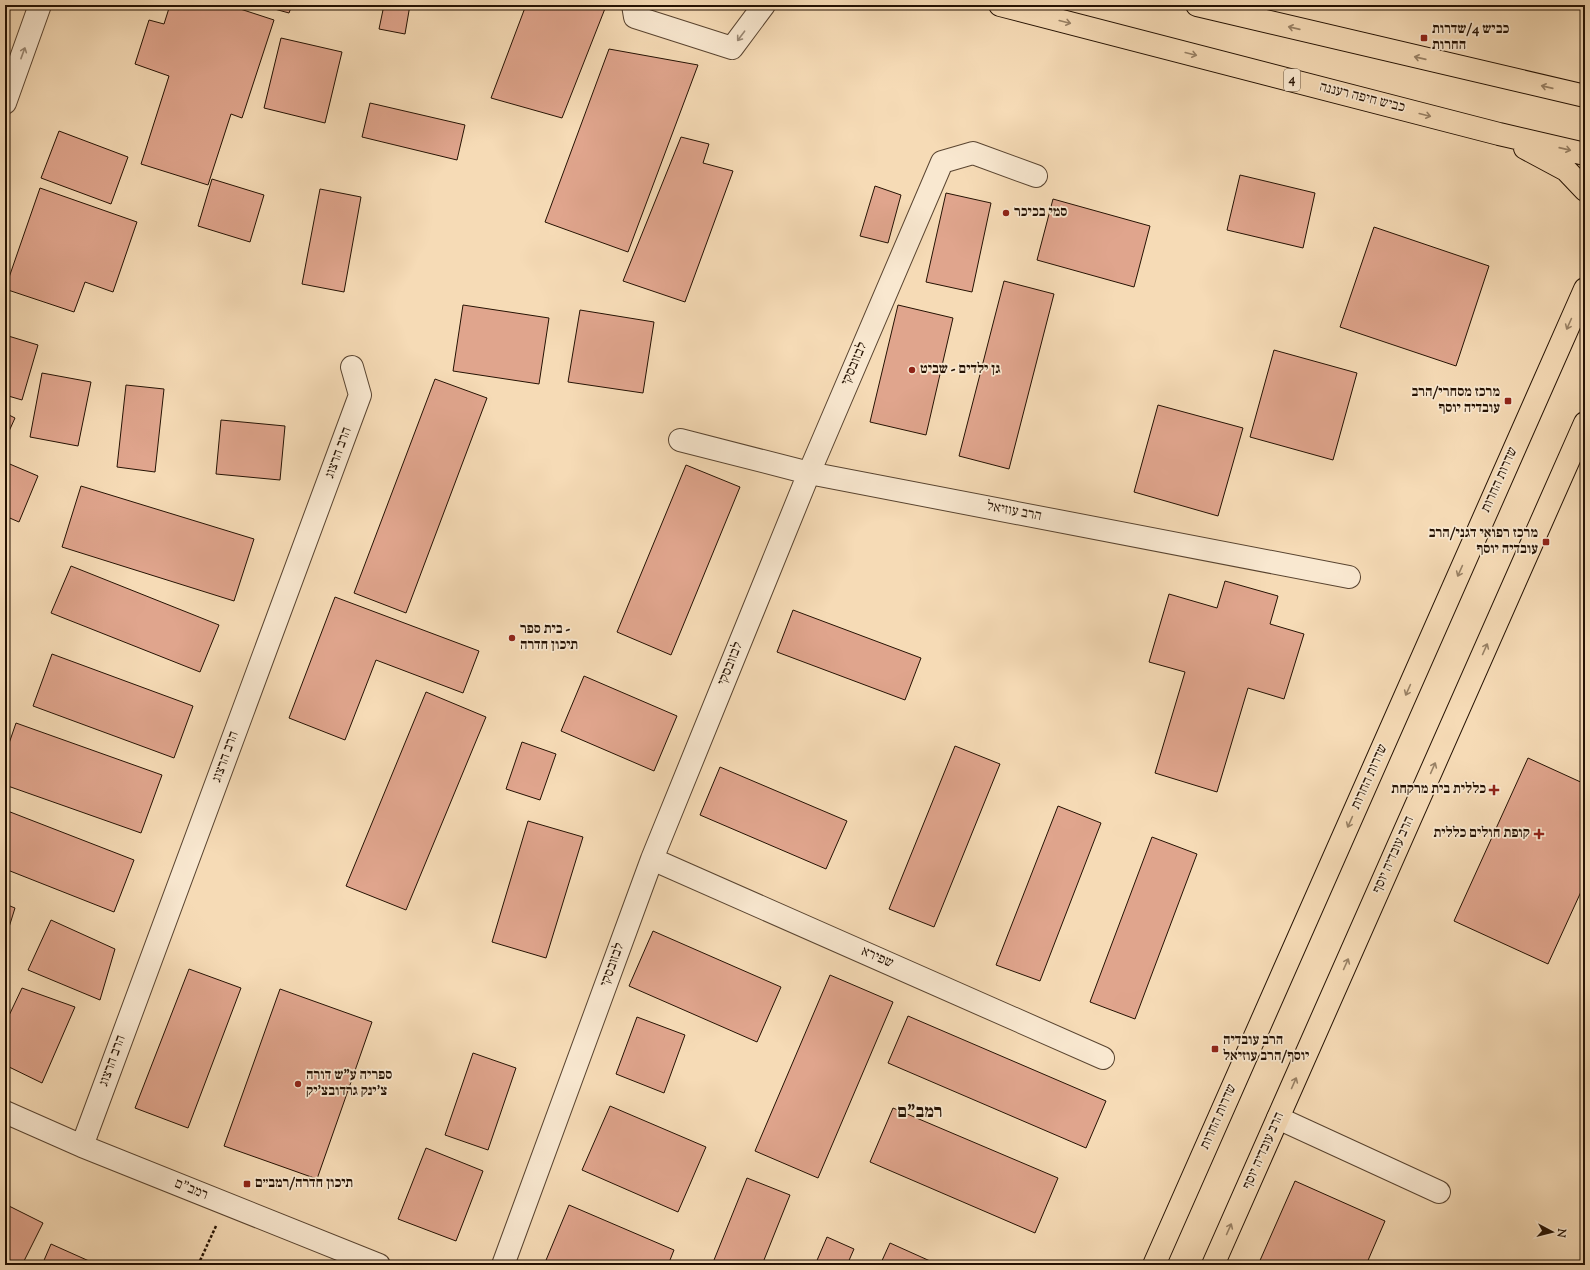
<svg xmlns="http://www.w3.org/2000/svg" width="1590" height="1270" viewBox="0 0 1590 1270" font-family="'Sorts Mill Goudy','Frank Ruhl Libre',serif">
<rect width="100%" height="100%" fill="#f6dbb6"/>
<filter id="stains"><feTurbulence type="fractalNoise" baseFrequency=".005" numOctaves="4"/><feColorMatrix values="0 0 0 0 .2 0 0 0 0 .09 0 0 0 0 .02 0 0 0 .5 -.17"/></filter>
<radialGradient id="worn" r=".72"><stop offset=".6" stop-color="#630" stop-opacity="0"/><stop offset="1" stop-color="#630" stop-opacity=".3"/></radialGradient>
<!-- building -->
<path fill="#e0a58d" stroke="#251203" d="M 170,5 L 228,5 L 274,20 L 242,118 L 231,114 L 208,185 L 141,164 L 169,76 L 135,64 L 149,20 L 164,24 Z
M 260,5 L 292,5 L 289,13 Z
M 384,5 L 410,5 L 405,34 L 379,29 Z
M 526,5 L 603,5 L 606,6 L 562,118 L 491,98 Z
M 281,38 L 342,52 L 325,123 L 264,108 Z
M 609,49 L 698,65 L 628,252 L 545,222 Z
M 370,103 L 465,125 L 457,160 L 362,137 Z
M 59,131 L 128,157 L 111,204 L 41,178 Z
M 681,137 L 709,144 L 703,163 L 733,171 L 685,302 L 623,281 Z
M 1240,175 L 1315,193 L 1303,248 L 1227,230 Z
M 212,179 L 264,195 L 250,242 L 198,226 Z
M 875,186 L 901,195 L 888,243 L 860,236 Z
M 40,188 L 137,222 L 113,292 L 85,282 L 74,312 L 5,289 Z
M 320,189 L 361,197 L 344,292 L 302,284 Z
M 946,193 L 991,203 L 972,292 L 926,282 Z
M 1053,199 L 1150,226 L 1134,287 L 1037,260 Z
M 1374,227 L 1489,266 L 1456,366 L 1340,327 Z
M 1004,281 L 1054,294 L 1009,469 L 959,456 Z
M 463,305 L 549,318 L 539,384 L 453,371 Z
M 898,305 L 953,318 L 926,435 L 870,422 Z
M 580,310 L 654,322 L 643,393 L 568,382 Z
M 5,335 L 38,345 L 22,400 L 5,395 Z
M 1274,350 L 1357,373 L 1333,460 L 1250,437 Z
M 42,373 L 91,382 L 78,446 L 30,437 Z
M 435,379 L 487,398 L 406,613 L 354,593 Z
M 126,385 L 164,389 L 155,472 L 117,467 Z
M 1158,405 L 1243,428 L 1218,516 L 1134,492 Z
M 5,413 L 15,418 L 5,440 Z
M 221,420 L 285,426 L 280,480 L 216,474 Z
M 5,462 L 38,476 L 19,522 L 5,516 Z
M 686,465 L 740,487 L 671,655 L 617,632 Z
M 81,486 L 254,539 L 234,601 L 62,547 Z
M 71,566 L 219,625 L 200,672 L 51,613 Z
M 1225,581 L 1278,596 L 1270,624 L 1304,634 L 1284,699 L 1248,688 L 1217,792 L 1155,773 L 1185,672 L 1149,662 L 1169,594 L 1217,608 Z
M 335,597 L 479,651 L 463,693 L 376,660 L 345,740 L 289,718 Z
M 793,610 L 921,658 L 905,700 L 777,652 Z
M 52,654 L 193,706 L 174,758 L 33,706 Z
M 584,676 L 677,716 L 654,771 L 561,731 Z
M 426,692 L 486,717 L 406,910 L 346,886 Z
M 16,723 L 162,775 L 141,833 L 5,785 L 5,755 Z
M 522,742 L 556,754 L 540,800 L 506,789 Z
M 955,746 L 1000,764 L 934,927 L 889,909 Z
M 1528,758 L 1585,784 L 1585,883 L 1548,964 L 1454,921 Z
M 720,767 L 847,821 L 826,869 L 700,815 Z
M 1058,806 L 1101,823 L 1040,981 L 996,965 Z
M 5,810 L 134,860 L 114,912 L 5,869 Z
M 528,821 L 583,837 L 546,958 L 492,942 Z
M 1152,837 L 1197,854 L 1135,1019 L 1090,1002 Z
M 5,904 L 15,908 L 5,940 Z
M 51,920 L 115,949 L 100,1000 L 28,970 Z
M 653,931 L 781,987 L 757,1042 L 629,986 Z
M 189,969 L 241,988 L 188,1128 L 135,1108 Z
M 830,975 L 893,1002 L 818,1178 L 755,1151 Z
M 22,988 L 75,1007 L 42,1083 L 5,1065 L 5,1024 Z
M 280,989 L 372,1022 L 317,1179 L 224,1146 Z
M 908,1016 L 1106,1101 L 1086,1148 L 888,1063 Z
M 637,1017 L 685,1035 L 664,1093 L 616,1074 Z
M 473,1053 L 516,1068 L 488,1150 L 445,1135 Z
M 610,1106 L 706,1147 L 678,1212 L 582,1170 Z
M 893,1108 L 1058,1178 L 1035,1233 L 870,1162 Z
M 426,1148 L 483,1171 L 456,1241 L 398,1219 Z
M 747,1178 L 790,1195 L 762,1265 L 712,1265 Z
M 1295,1181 L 1385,1221 L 1366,1265 L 1258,1265 Z
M 5,1204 L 43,1223 L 22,1265 L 5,1265 Z
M 569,1205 L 674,1250 L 668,1265 L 544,1265 Z
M 827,1237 L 854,1249 L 847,1265 L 815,1265 Z
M 890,1243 L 939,1265 L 880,1265 Z
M 51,1244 L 98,1265 L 42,1265 Z"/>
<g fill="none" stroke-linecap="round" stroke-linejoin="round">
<defs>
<path id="minor" d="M 633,5 L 635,17 L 732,48 L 764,5
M 5,103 L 40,5
M 680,440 L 809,473 L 1349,577
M 652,859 L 1103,1058
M 5,1112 L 82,1146 L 379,1265
M 1278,1118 L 1439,1192
M 82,1146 L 360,395 L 352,367
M 503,1265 L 652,859 L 809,473 L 942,162 L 973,153 L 1036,176"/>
<path id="major" d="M 1154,1265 L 1585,289
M 1213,1265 L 1585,423"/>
<path id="highway" d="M 1000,5 L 1499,134 L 1585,154
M 1197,5 L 1585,96
M 1525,148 L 1566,170 L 1585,190"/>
</defs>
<!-- minor casing -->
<use href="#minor" stroke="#594430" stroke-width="24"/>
<!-- major casing -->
<use href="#major" stroke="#251203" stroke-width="24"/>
<!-- highway casing -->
<use href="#highway" stroke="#251203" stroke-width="24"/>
<!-- path -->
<path stroke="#251203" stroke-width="2.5" stroke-dasharray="3 2" stroke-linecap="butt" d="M 198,1265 L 216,1226"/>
<!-- minor -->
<use href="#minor" stroke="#f9e8d0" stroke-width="22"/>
<!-- major -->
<use href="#major" stroke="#f6dbb6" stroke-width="22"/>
<!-- highway -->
<use href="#highway" stroke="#f6dbb6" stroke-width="22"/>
</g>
<!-- one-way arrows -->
<defs><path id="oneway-shaft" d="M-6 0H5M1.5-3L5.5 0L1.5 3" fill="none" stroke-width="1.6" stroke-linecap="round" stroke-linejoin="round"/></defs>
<g stroke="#988165">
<use href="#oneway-shaft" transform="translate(1065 22) rotate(14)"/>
<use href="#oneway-shaft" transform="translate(1294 28) rotate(-167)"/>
<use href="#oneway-shaft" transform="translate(1191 54) rotate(14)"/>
<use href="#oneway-shaft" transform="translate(1420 58) rotate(-167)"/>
<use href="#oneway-shaft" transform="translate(1547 87) rotate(-167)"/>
<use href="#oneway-shaft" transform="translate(1425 115) rotate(14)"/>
<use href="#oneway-shaft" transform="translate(1565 149) rotate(13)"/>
<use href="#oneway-shaft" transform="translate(1569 324) rotate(114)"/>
<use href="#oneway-shaft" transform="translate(1460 571) rotate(114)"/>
<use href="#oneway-shaft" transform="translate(1485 649) rotate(-66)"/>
<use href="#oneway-shaft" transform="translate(1408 690) rotate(114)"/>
<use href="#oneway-shaft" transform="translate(1433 768) rotate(-66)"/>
<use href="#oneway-shaft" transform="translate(1350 822) rotate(114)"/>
<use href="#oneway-shaft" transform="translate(1346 964) rotate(-66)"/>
<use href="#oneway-shaft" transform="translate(1294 1083) rotate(-66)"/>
<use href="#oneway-shaft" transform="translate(1229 1229) rotate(-66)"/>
</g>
<g stroke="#9a8874">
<use href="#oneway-shaft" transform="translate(741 36) rotate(127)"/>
<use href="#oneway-shaft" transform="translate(23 53) rotate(-70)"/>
</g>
<!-- markers -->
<g fill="#8f2418" stroke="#f9e8d0" stroke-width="1.5">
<rect x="1420" y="34" width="8" height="8" rx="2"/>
<circle cx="1006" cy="213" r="4"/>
<circle cx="912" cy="370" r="4"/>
<rect x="1504" y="397" width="8" height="8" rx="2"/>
<rect x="1542" y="538" width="8" height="8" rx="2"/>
<circle cx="512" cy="638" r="4"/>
<path d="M1492 784h4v4h4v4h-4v4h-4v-4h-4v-4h4z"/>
<path d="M1537 828h4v4h4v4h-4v4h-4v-4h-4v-4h4z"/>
<rect x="1211" y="1045" width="8" height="8" rx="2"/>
<circle cx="298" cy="1084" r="4"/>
<rect x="243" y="1180" width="8" height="8" rx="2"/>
</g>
<g text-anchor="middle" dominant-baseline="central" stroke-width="3.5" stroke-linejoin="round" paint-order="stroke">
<!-- shield labels -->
<rect fill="#f9e8d0" stroke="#655240" stroke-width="1" x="1284" y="69" width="16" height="22" rx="3"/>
<g font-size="13" font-weight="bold" fill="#251203">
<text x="1292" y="80">4</text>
</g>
<!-- poi labels -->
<g font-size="14" font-weight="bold" fill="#251203" stroke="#f9e8d0" text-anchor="start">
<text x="1432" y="30">כביש 4/שדרות<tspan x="1432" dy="16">החרות</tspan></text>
<text x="1014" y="213">סמי בכיכר</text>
<text x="920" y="370">גן ילדים - שביט</text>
<text x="1500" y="393" text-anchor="end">מרכז מסחרי/הרב<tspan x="1500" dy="16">עובדיה יוסף</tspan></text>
<text x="1538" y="534" text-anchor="end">מרכז רפואי דגני/הרב<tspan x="1538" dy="16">עובדיה יוסף</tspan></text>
<text x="520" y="630">בית ספר -<tspan x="520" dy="16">תיכון חדרה</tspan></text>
<text x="1486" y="790" text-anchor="end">כללית בית מרקחת</text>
<text x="1530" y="834" text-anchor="end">קופת חולים כללית</text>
<text x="1223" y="1041">הרב עובדיה<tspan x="1223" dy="16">יוסף/הרב עוזיאל</tspan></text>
<text x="306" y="1076">ספריה ע"ש דורה<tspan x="306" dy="16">צ'ינק גרדובצ'יק</tspan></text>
<text x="255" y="1184">תיכון חדרה/רמב״ם</text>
</g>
<!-- street labels -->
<g font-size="14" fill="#251203" stroke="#f9e8d0">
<text transform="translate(1362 98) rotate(14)">כביש חיפה רעננה</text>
<text transform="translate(855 364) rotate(-67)">לבזובסקי</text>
<text transform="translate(339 453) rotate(-70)">הרב הרצוג</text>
<text transform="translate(1500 480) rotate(-66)">שדרות החרות</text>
<text transform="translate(1014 512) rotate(11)">הרב עוזיאל</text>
<text transform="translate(731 664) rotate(-68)">לבזובסקי</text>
<text transform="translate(226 757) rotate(-70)">הרב הרצוג</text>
<text transform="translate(1370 777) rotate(-66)">שדרות החרות</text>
<text transform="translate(1394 855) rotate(-66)">הרב עובדיה יוסף</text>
<text transform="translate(877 958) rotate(24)">שפירא</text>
<text transform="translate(613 965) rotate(-70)">לבזובסקי</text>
<text transform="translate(113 1061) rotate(-70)">הרב הרצוג</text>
<text transform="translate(1219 1117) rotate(-66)">שדרות החרות</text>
<text transform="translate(1264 1151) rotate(-66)">הרב עובדיה יוסף</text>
<text transform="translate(191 1190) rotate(22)">רמב"ם</text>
</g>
<!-- district labels -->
<g font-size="18" font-weight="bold" fill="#251203" stroke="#f9e8d0">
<text x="920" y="1113">רמב"ם</text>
</g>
</g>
<!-- margin -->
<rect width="1590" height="1270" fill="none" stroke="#f6dbb6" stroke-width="20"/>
<rect x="6" y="6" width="1578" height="1258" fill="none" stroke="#251203" stroke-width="2"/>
<rect x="10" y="10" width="1570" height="1250" fill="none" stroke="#251203"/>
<!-- north arrow -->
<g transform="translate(1552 1232) rotate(97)" stroke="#f9e8d0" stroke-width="3" paint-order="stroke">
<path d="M0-3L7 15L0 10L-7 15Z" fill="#251203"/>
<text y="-6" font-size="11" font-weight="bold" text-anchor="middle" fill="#251203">N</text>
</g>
<rect width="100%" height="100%" filter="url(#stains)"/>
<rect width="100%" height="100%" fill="url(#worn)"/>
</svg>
